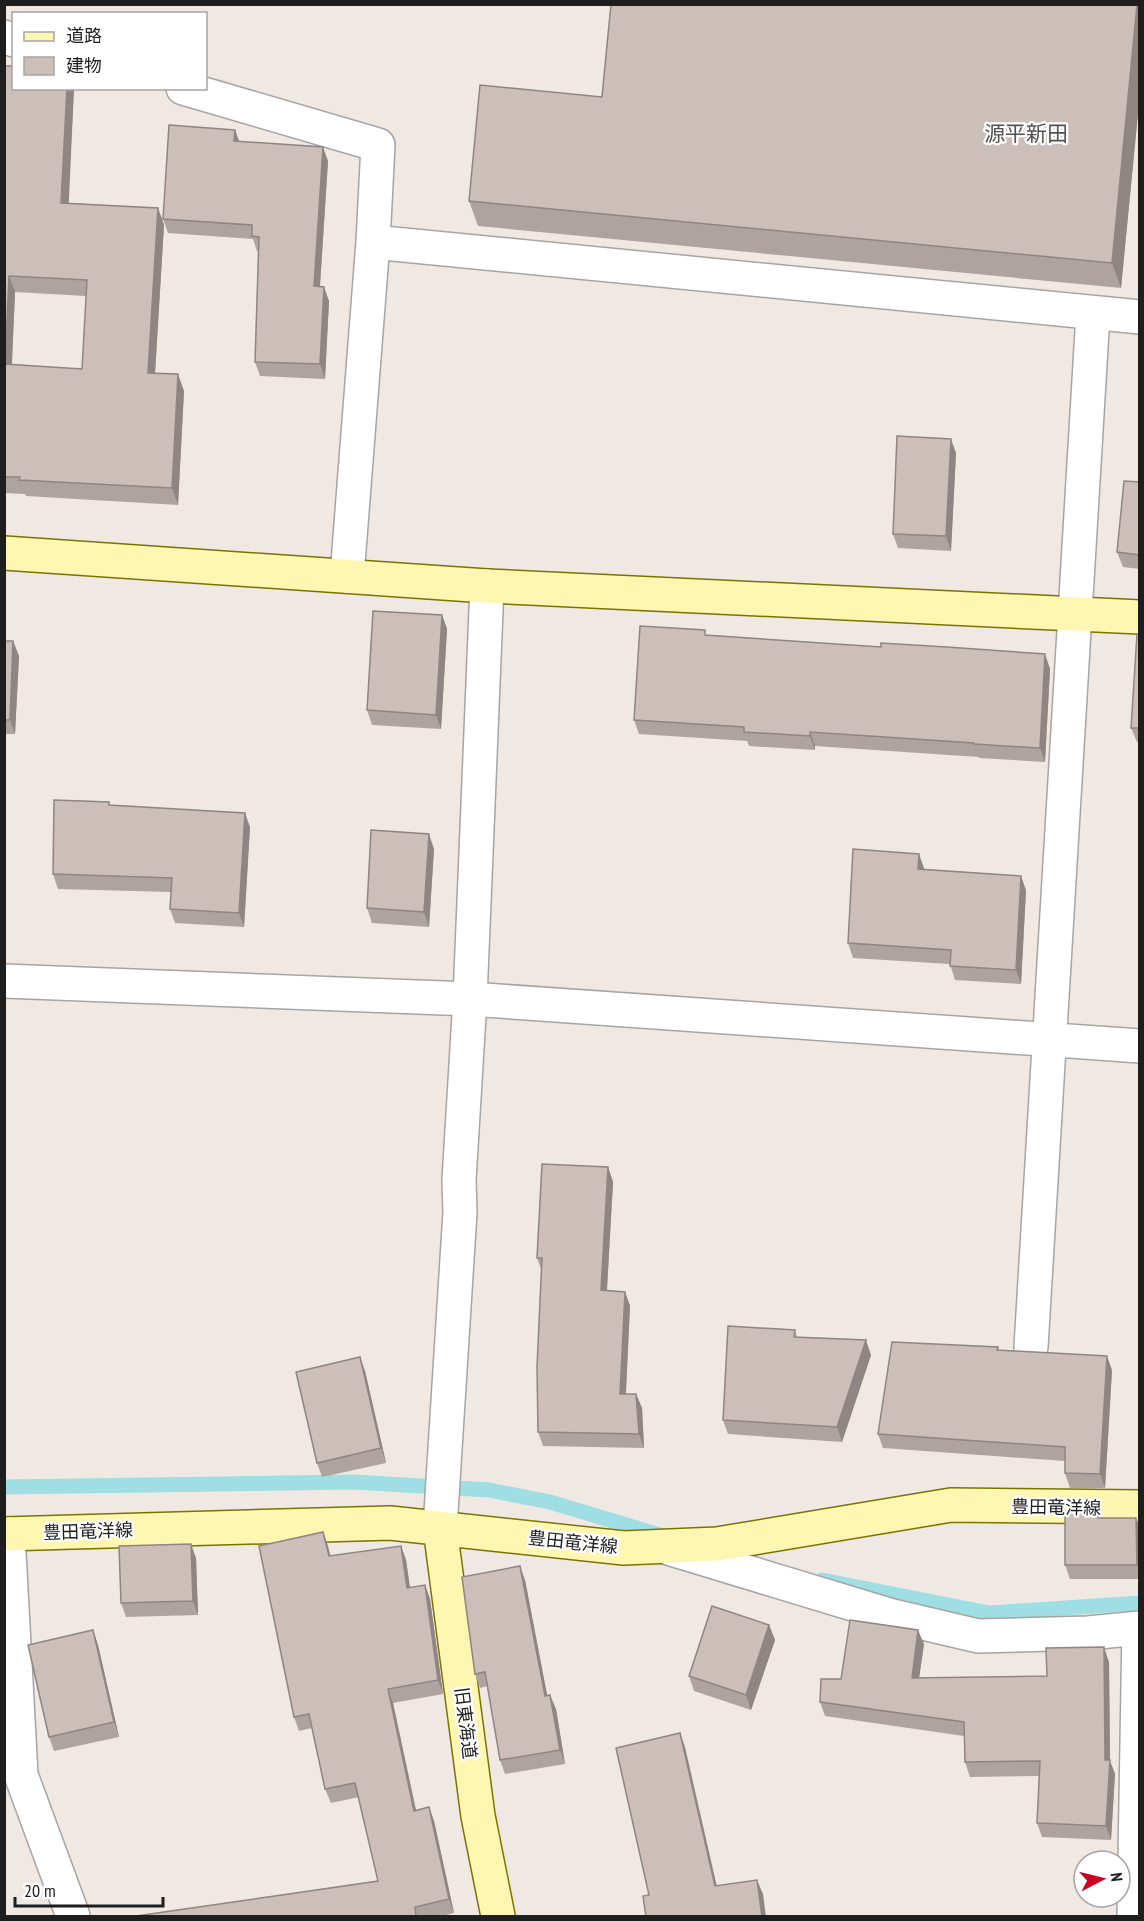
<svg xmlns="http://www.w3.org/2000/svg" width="1144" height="1921" viewBox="0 0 1144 1921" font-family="'PT Sans Narrow','Noto Sans JP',sans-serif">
<rect width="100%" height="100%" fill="#f0e9e3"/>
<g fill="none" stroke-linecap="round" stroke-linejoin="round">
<!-- stream -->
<path stroke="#9fdee2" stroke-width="15" d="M 4,1487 L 353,1482 L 489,1490 L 550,1502 L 663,1536
M 822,1580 L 989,1613 L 1140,1603"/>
<defs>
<path id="street" d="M 4,37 L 14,40
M 183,88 L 378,145 L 373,242 L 347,576
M 373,242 L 1140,317
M 4,981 L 470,999 L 1140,1046
M 1031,1347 L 1093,314
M 440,1528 L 460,1212 L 459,1180 L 470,999 L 487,586
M 8,1534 L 21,1775 L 73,1916
M 668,1548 L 889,1615 L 978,1636 L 1088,1633 L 1140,1628
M 1134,1916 L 1139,1628"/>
<path id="secondary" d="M 4,553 L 487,586 L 1140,617
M 440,1528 L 478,1816 L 498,1916
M 4,1534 L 390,1523 L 624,1548 L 717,1544 L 951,1505 L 1140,1507"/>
</defs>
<!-- street casing -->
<use href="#street" stroke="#a5a5a5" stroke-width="36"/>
<!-- secondary casing -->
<use href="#secondary" stroke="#7a7300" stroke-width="36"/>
<!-- street -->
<use href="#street" stroke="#fff" stroke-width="33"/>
<!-- secondary -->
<use href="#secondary" stroke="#fff6b2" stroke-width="33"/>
</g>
<!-- wall -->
<path fill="#afa39f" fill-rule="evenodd" d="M 1137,5 L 1140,13 L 1140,93 L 1121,288 L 478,226 L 469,201 L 602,97 Z
M 4,66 L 14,88 L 74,88 L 68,203 L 158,208 L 164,225 L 155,373 L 184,391 L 178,505 L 26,496 L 25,494 L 4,493 ZM 15,292 L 86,296 L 82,369 L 12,365 Z
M 235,130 L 239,141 L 328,161 L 320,286 L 329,301 L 325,379 L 260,376 L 255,362 L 259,251 L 257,251 L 253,239 L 168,233 L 163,219 Z
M 956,453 L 951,551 L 898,548 L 893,534 Z
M 1140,482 L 1140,569 L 1123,567 L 1117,552 Z
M 442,615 L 447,629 L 441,729 L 372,725 L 367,710 Z
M 1140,634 L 1140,742 L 1137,742 L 1131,728 Z
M 707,635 L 881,647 L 1045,654 L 1050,669 L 1045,762 L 979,758 L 979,757 L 815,746 L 815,750 L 749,746 L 747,741 L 639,734 L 634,720 Z
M 4,641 L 13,641 L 19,656 L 15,734 L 4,734 Z
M 111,805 L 250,827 L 244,927 L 175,923 L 170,909 L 171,892 L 58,889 L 53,874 Z
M 434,849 L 429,927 L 372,923 L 367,908 Z
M 924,868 L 924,870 L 1026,890 L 1021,984 L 955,980 L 950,964 L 853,958 L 848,943 Z
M 608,1167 L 613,1182 L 607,1291 L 625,1292 L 630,1306 L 626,1394 L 636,1394 L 642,1408 L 644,1448 L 543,1446 L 538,1432 L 542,1272 L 537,1258 Z
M 795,1330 L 797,1337 L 871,1355 L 842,1442 L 728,1434 L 723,1420 Z
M 998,1347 L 999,1350 L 1112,1370 L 1105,1488 L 1070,1488 L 1065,1473 L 1065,1461 L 883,1448 L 878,1434 Z
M 365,1371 L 386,1463 L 322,1477 L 317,1463 Z
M 1101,1518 L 1136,1518 L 1140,1527 L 1140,1579 L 1070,1579 L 1065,1565 Z
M 323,1532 L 330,1556 L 401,1546 L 406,1560 L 410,1588 L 425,1585 L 430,1599 L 443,1694 L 393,1703 L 416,1810 L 429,1807 L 434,1821 L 454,1913 L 438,1917 L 129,1917 L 378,1881 L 359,1797 L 331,1803 L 325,1789 L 312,1728 L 299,1731 L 294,1717 Z
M 196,1558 L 198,1615 L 126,1617 L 121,1603 Z
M 525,1580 L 547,1695 L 556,1709 L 565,1764 L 505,1774 L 500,1760 L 488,1686 L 480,1688 L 475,1674 Z
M 769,1625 L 775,1640 L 751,1710 L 694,1691 L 689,1676 Z
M 93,1630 L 98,1645 L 119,1737 L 54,1751 L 49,1737 Z
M 924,1644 L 919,1678 L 1047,1676 L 1109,1662 L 1110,1761 L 1115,1774 L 1111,1840 L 1042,1837 L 1037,1823 L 1039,1776 L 970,1777 L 965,1762 L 964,1736 L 825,1716 L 820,1702 L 841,1679 Z"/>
<!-- shaded-wall -->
<path fill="#8f8582" d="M 1137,5 L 1140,13 L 1140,93 L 1121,288 L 1112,263 Z
M 67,88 L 74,88 L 68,220 L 61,203 Z
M 235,130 L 240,144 L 234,141 Z
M 323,147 L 328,161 L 319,300 L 314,286 Z
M 158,208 L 164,225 L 154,390 L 148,373 Z
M 9,276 L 15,292 L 11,381 L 5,364 Z
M 324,287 L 329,301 L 325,379 L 320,364 Z
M 178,374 L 184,391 L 178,505 L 172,488 Z
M 951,439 L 956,453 L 951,551 L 946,536 Z
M 442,615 L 447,629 L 441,729 L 436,715 Z
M 13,641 L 19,656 L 15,734 L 10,720 Z
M 1045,654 L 1050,669 L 1045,762 L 1040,748 Z
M 810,732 L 815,746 L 815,750 L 810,736 Z
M 245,813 L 250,827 L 244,927 L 239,913 Z
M 429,834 L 434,849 L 429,927 L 424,912 Z
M 919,854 L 924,868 L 923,884 L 918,869 Z
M 1021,876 L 1026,890 L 1021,984 L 1016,970 Z
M 608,1167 L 613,1182 L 606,1305 L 601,1290 Z
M 625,1292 L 630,1306 L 625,1408 L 620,1394 Z
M 866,1340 L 871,1355 L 842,1442 L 837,1427 Z
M 1107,1356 L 1112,1370 L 1105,1488 L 1100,1474 Z
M 360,1357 L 365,1371 L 386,1463 L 381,1448 Z
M 636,1394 L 642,1408 L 644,1448 L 639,1434 Z
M 1136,1518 L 1140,1527 L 1140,1571 L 1137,1565 Z
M 323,1532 L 328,1546 L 334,1570 L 329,1556 Z
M 191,1544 L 196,1558 L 198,1615 L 193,1601 Z
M 401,1546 L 406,1560 L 412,1602 L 407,1588 Z
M 520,1566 L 525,1580 L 550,1710 L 545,1696 Z
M 425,1585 L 430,1599 L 443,1694 L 438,1680 Z
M 769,1625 L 775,1640 L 751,1710 L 746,1695 Z
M 93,1630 L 98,1645 L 119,1737 L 114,1722 Z
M 918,1630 L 924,1644 L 917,1692 L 912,1678 Z
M 1104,1647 L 1109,1662 L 1110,1761 L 1115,1774 L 1111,1840 L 1106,1826 Z
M 388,1689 L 393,1703 L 419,1825 L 414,1811 Z
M 550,1695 L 556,1709 L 565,1764 L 560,1750 Z
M 680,1733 L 685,1747 L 720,1900 L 715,1886 Z
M 429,1807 L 434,1821 L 454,1913 L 449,1899 Z
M 757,1880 L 763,1894 L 766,1917 L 762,1917 Z"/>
<!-- building -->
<path fill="#ccbeb9" stroke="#8f8582" stroke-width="1.5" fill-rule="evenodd" d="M 611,4 L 1137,5 L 1112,263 L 469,201 L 480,85 L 602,97 Z
M 4,66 L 14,66 L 14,88 L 67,88 L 61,203 L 158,208 L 148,373 L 178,374 L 172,488 L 19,480 L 20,477 L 4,477 ZM 9,276 L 87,280 L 82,369 L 5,364 Z
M 169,125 L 235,130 L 234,141 L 323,147 L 314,286 L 324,287 L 320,364 L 255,362 L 259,237 L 252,236 L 252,225 L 163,219 Z
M 897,436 L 951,439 L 946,536 L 893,534 Z
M 1124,481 L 1140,482 L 1140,555 L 1117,552 Z
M 373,611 L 442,615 L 436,715 L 367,710 Z
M 640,626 L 705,630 L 705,635 L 881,647 L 881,643 L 947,647 L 1045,654 L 1040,748 L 974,744 L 974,743 L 810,732 L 810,736 L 744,732 L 744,727 L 634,720 Z
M 1137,634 L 1140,634 L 1140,728 L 1131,728 Z
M 4,641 L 13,641 L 10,720 L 4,720 Z
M 54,800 L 109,802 L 109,805 L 245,813 L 239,913 L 170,909 L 172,878 L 53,874 Z
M 371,830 L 429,834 L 424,912 L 367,908 Z
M 853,849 L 919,854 L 918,869 L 1021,876 L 1016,970 L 950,966 L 951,950 L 848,943 Z
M 542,1164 L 608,1167 L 601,1290 L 625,1292 L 620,1394 L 636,1394 L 639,1434 L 538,1432 L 537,1367 L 542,1258 L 537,1258 Z
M 728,1326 L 795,1330 L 794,1337 L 866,1340 L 837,1427 L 723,1420 Z
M 892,1342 L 998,1347 L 997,1350 L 1107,1356 L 1100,1474 L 1065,1473 L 1065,1447 L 878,1434 Z
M 360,1357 L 381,1448 L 317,1463 L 296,1372 Z
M 1065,1511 L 1098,1511 L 1098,1518 L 1136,1518 L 1137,1565 L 1065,1565 Z
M 323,1532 L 329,1556 L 401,1546 L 407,1588 L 425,1585 L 438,1680 L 388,1689 L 414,1811 L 429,1807 L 449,1899 L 415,1907 L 416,1917 L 129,1917 L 378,1881 L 355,1783 L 325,1789 L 309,1714 L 294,1717 L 259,1546 Z
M 191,1544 L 193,1601 L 121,1603 L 119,1546 Z
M 520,1566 L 545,1696 L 550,1695 L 560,1750 L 500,1760 L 485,1672 L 475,1674 L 462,1577 Z
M 712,1606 L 769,1625 L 746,1695 L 689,1676 Z
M 850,1620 L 918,1630 L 912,1678 L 1047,1676 L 1046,1648 L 1104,1647 L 1105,1760 L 1110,1760 L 1106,1826 L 1037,1823 L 1040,1761 L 965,1762 L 964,1722 L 820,1702 L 821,1679 L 841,1679 Z
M 93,1630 L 114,1722 L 49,1737 L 28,1645 Z
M 680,1733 L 715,1886 L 757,1880 L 762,1917 L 646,1917 L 643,1896 L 649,1895 L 616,1748 Z"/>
<g text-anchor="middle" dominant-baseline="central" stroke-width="4.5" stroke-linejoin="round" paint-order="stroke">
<!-- street labels -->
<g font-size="18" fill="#1e1e1e" stroke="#fff">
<text transform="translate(1056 1507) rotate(1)">豊田竜洋線</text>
<text transform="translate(88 1531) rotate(-2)">豊田竜洋線</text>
<text transform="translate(573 1542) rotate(6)">豊田竜洋線</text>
<text transform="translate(466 1723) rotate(83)">旧東海道</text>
</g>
<!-- quarter labels -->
<g font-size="21" fill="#515151" stroke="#fff">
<text x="1026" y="133">源平新田</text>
</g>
</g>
<!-- border -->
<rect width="1144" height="1921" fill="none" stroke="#1e1e1e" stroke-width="12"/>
<!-- legend -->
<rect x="12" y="12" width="195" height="78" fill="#ffffff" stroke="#a5a5a5" stroke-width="1.5"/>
<rect x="24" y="32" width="30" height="9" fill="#fff6b2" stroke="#a5a5a5" stroke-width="1.5"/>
<text x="66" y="42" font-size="18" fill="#1e1e1e">道路</text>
<rect x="24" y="57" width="30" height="18" fill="#ccbeb9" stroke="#a5a5a5" stroke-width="1.5"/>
<text x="66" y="72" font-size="18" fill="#1e1e1e">建物</text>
<!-- north arrow -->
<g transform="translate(1102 1879) rotate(83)"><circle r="28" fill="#ffffff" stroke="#a5a5a5" stroke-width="1.5"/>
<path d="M0-4.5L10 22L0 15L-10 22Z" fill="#cc0022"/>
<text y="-9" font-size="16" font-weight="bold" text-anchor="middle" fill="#1e1e1e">N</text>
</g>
<!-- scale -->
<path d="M15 1897v9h148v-9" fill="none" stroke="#1e1e1e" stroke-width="3"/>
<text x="24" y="1897" font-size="18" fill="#1e1e1e" stroke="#ffffff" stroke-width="4.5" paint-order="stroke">20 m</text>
</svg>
